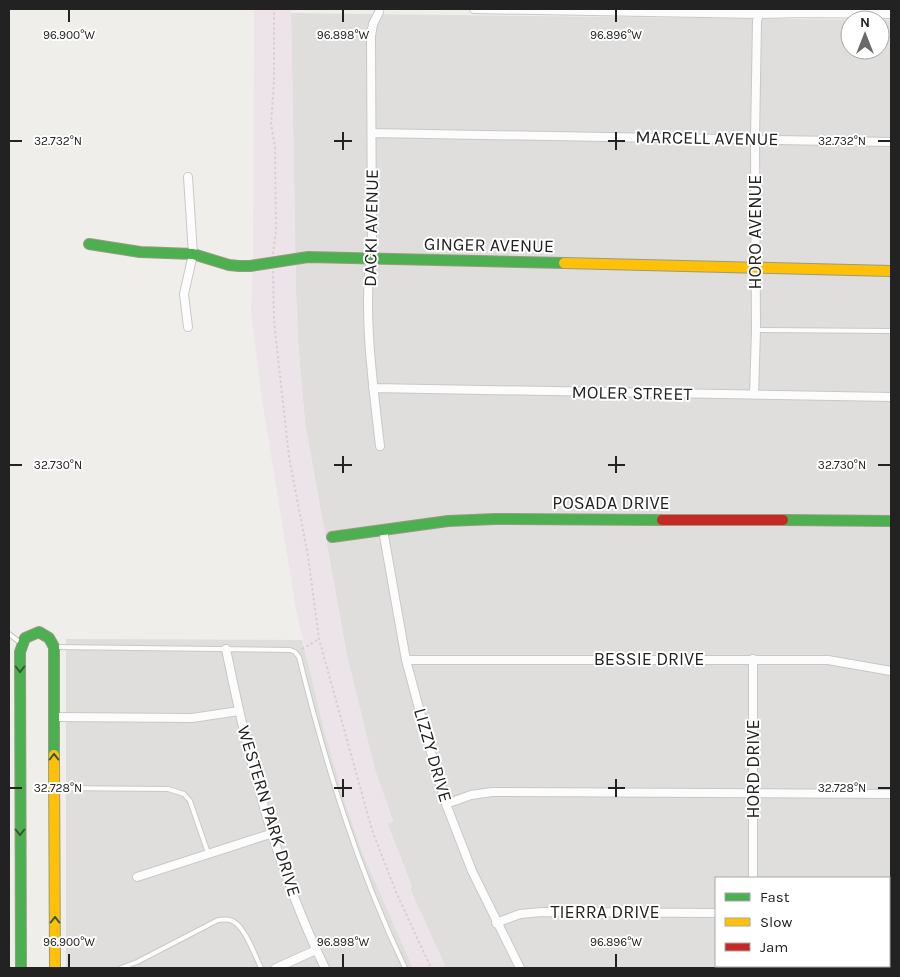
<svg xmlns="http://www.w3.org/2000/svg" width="900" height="977" viewBox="0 0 900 977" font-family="Karla,sans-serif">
<rect width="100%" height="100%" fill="#f0eeeb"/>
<!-- residential -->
<path fill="#dfdedc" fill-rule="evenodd" d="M 291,13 L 864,20 L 850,20 L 850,50 L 880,50 L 880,20 L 891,20 L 891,968 L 446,968 L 410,889 L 412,887 L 387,823 L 393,821 L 375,770 L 347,656 L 305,423 L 298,342 L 296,293 ZM 716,878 L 889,878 L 889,966 L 716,966 Z
M 66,639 L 302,640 L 343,796 L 363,854 L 413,968 L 66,968 Z"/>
<!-- industrial -->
<path fill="#ede4e9" d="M 254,9 L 291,9 L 296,293 L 298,342 L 305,423 L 347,656 L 375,770 L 393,821 L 387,824 L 412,888 L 410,889 L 446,968 L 413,968 L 363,854 L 343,796 L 323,727 L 296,610 L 262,400 L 251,312 L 253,267 Z"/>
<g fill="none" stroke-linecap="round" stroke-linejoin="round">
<defs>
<path id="lane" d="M 756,330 L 891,331
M 9,634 L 21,643
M 56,647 L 290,650 L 295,652 L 299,657 C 326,766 357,867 405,968
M 55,788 L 168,789 L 184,794 L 190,801 L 208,853
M 121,968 L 137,962 L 218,920 C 221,920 226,919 230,920 C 244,923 255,956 261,968"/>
<path id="street" d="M 474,9 L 760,14 L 801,13 L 891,14
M 379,12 L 373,24 L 371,36 L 372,248 C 362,309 373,384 380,446
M 372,133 L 891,142
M 188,327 L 184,294 L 193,254 L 188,177
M 373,388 L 891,397
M 754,395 L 756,330 L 755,139 L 757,21 L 761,9
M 383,530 L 406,660 L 428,742 L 446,804 L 472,871 L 520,968
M 226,649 C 248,758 276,868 325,968
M 406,660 L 828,660 L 891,671
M 54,717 L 192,718 L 239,711
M 446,804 L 471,795 L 492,792 L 891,794
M 137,877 L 273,833
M 753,878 L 753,659
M 889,913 L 891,913
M 496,923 L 520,914 L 542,912 L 716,913
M 276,968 L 316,950
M 753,968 L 753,966"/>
<path id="fast" d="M 89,244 L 140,252 L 193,254 L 229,265 L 239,266 L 250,266 L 308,257 L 564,263
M 783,520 L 891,521
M 332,537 L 448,521 L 495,519 L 662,520
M 21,968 L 20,652 L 25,638 L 39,632 L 49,638 L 54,647 L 54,755"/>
<path id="slow" d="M 564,263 L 891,271
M 54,755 L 55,968"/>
<path id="jam" d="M 662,520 L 783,520"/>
</defs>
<!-- lane casing -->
<use href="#lane" stroke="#c9c8c7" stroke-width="6"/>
<!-- street casing -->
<use href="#street" stroke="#c9c8c7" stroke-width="10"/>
<!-- fast casing -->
<use href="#fast" stroke="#999a82" stroke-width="12"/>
<!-- slow casing -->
<use href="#slow" stroke="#999a82" stroke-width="12"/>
<!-- jam casing -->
<use href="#jam" stroke="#999a82" stroke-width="12"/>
<!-- path -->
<path stroke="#dccecd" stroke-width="2" stroke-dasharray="2.5 2.5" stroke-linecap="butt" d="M 273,254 L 276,231 L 275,147 L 271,124 L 274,82 L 274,9
M 273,271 L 274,321 L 289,457 L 308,556 L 319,639 L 372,830 L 396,892 L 431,968
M 302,649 L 319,639"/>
<!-- lane -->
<use href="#lane" stroke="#fdfcfc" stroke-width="4"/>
<!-- street -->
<use href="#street" stroke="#fdfcfc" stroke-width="8"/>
<!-- fast -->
<use href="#fast" stroke="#4caf50" stroke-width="10"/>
<!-- slow -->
<use href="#slow" stroke="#ffc107" stroke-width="10"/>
<!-- jam -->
<use href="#jam" stroke="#c62828" stroke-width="10"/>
</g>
<!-- one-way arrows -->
<defs><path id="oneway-chevron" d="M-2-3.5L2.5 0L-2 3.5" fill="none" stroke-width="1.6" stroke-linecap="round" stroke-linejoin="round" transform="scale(1.25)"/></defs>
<g stroke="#335a34">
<use href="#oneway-chevron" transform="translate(20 669) rotate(90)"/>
<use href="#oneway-chevron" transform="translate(54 757) rotate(-90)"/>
<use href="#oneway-chevron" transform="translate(20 832) rotate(90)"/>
<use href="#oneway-chevron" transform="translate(55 920) rotate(-90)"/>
</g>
<!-- ticks -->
<path fill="none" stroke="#222" stroke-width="2" d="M 69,10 L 69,22M 343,10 L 343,22M 616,10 L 616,22M 343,132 L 343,150M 616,132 L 616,150M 10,141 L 22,141M 334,141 L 352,141M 608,141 L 625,141M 878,141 L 890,141M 343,456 L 343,473M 616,456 L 616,473M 10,465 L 22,465M 334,465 L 352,465M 608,465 L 625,465M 878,465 L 890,465M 343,779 L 343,797M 616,779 L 616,797M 10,788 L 22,788M 334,788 L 352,788M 608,788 L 625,788M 878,788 L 890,788M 69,954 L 69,967M 343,954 L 343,967M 616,954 L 616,967"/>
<g text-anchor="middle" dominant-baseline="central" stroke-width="4" stroke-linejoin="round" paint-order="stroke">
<!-- street labels -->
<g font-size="18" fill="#222" stroke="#fff">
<text transform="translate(707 138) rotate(1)">MARCELL AVENUE</text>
<text transform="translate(371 228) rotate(-89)">DACKI AVENUE</text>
<text transform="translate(755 232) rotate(-90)">HORO AVENUE</text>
<text transform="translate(489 245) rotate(1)">GINGER AVENUE</text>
<text transform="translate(632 393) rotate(1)">MOLER STREET</text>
<text x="611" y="503">POSADA DRIVE</text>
<text x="649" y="659">BESSIE DRIVE</text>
<text transform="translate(433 755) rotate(74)">LIZZY DRIVE</text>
<text transform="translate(753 769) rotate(-90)">HORD DRIVE</text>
<text transform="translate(269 811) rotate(73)">WESTERN PARK DRIVE</text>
<text x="605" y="912">TIERRA DRIVE</text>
</g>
</g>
<g font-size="12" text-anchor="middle" fill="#222" stroke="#fff" stroke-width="4" stroke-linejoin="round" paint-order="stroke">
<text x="69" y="39">96.900°W</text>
<text x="343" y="39">96.898°W</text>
<text x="616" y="39">96.896°W</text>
<text x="58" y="145">32.732°N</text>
<text x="842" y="145">32.732°N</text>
<text x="58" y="469">32.730°N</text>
<text x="842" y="469">32.730°N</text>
<text x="58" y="792">32.728°N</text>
<text x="842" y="792">32.728°N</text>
<text x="69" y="946">96.900°W</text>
<text x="343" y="946">96.898°W</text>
<text x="616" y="946">96.896°W</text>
</g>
<!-- border -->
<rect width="900" height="977" fill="none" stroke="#222222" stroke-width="20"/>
<!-- legend -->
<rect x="715" y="877" width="175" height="90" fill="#ffffff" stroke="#a7a7a7"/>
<rect x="725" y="893" width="25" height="8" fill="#4caf50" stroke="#a7a7a7"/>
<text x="760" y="902" font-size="15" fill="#222222">Fast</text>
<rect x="725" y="918" width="25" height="8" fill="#ffc107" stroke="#a7a7a7"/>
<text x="760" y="927" font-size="15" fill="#222222">Slow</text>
<rect x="725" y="943" width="25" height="8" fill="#c62828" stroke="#a7a7a7"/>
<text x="760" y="952" font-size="15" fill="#222222">Jam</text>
<!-- north arrow -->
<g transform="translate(865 35)"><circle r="24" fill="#ffffff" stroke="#a7a7a7"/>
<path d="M0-4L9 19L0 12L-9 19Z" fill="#6a6968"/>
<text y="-8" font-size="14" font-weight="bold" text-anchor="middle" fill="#222222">N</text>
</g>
</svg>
